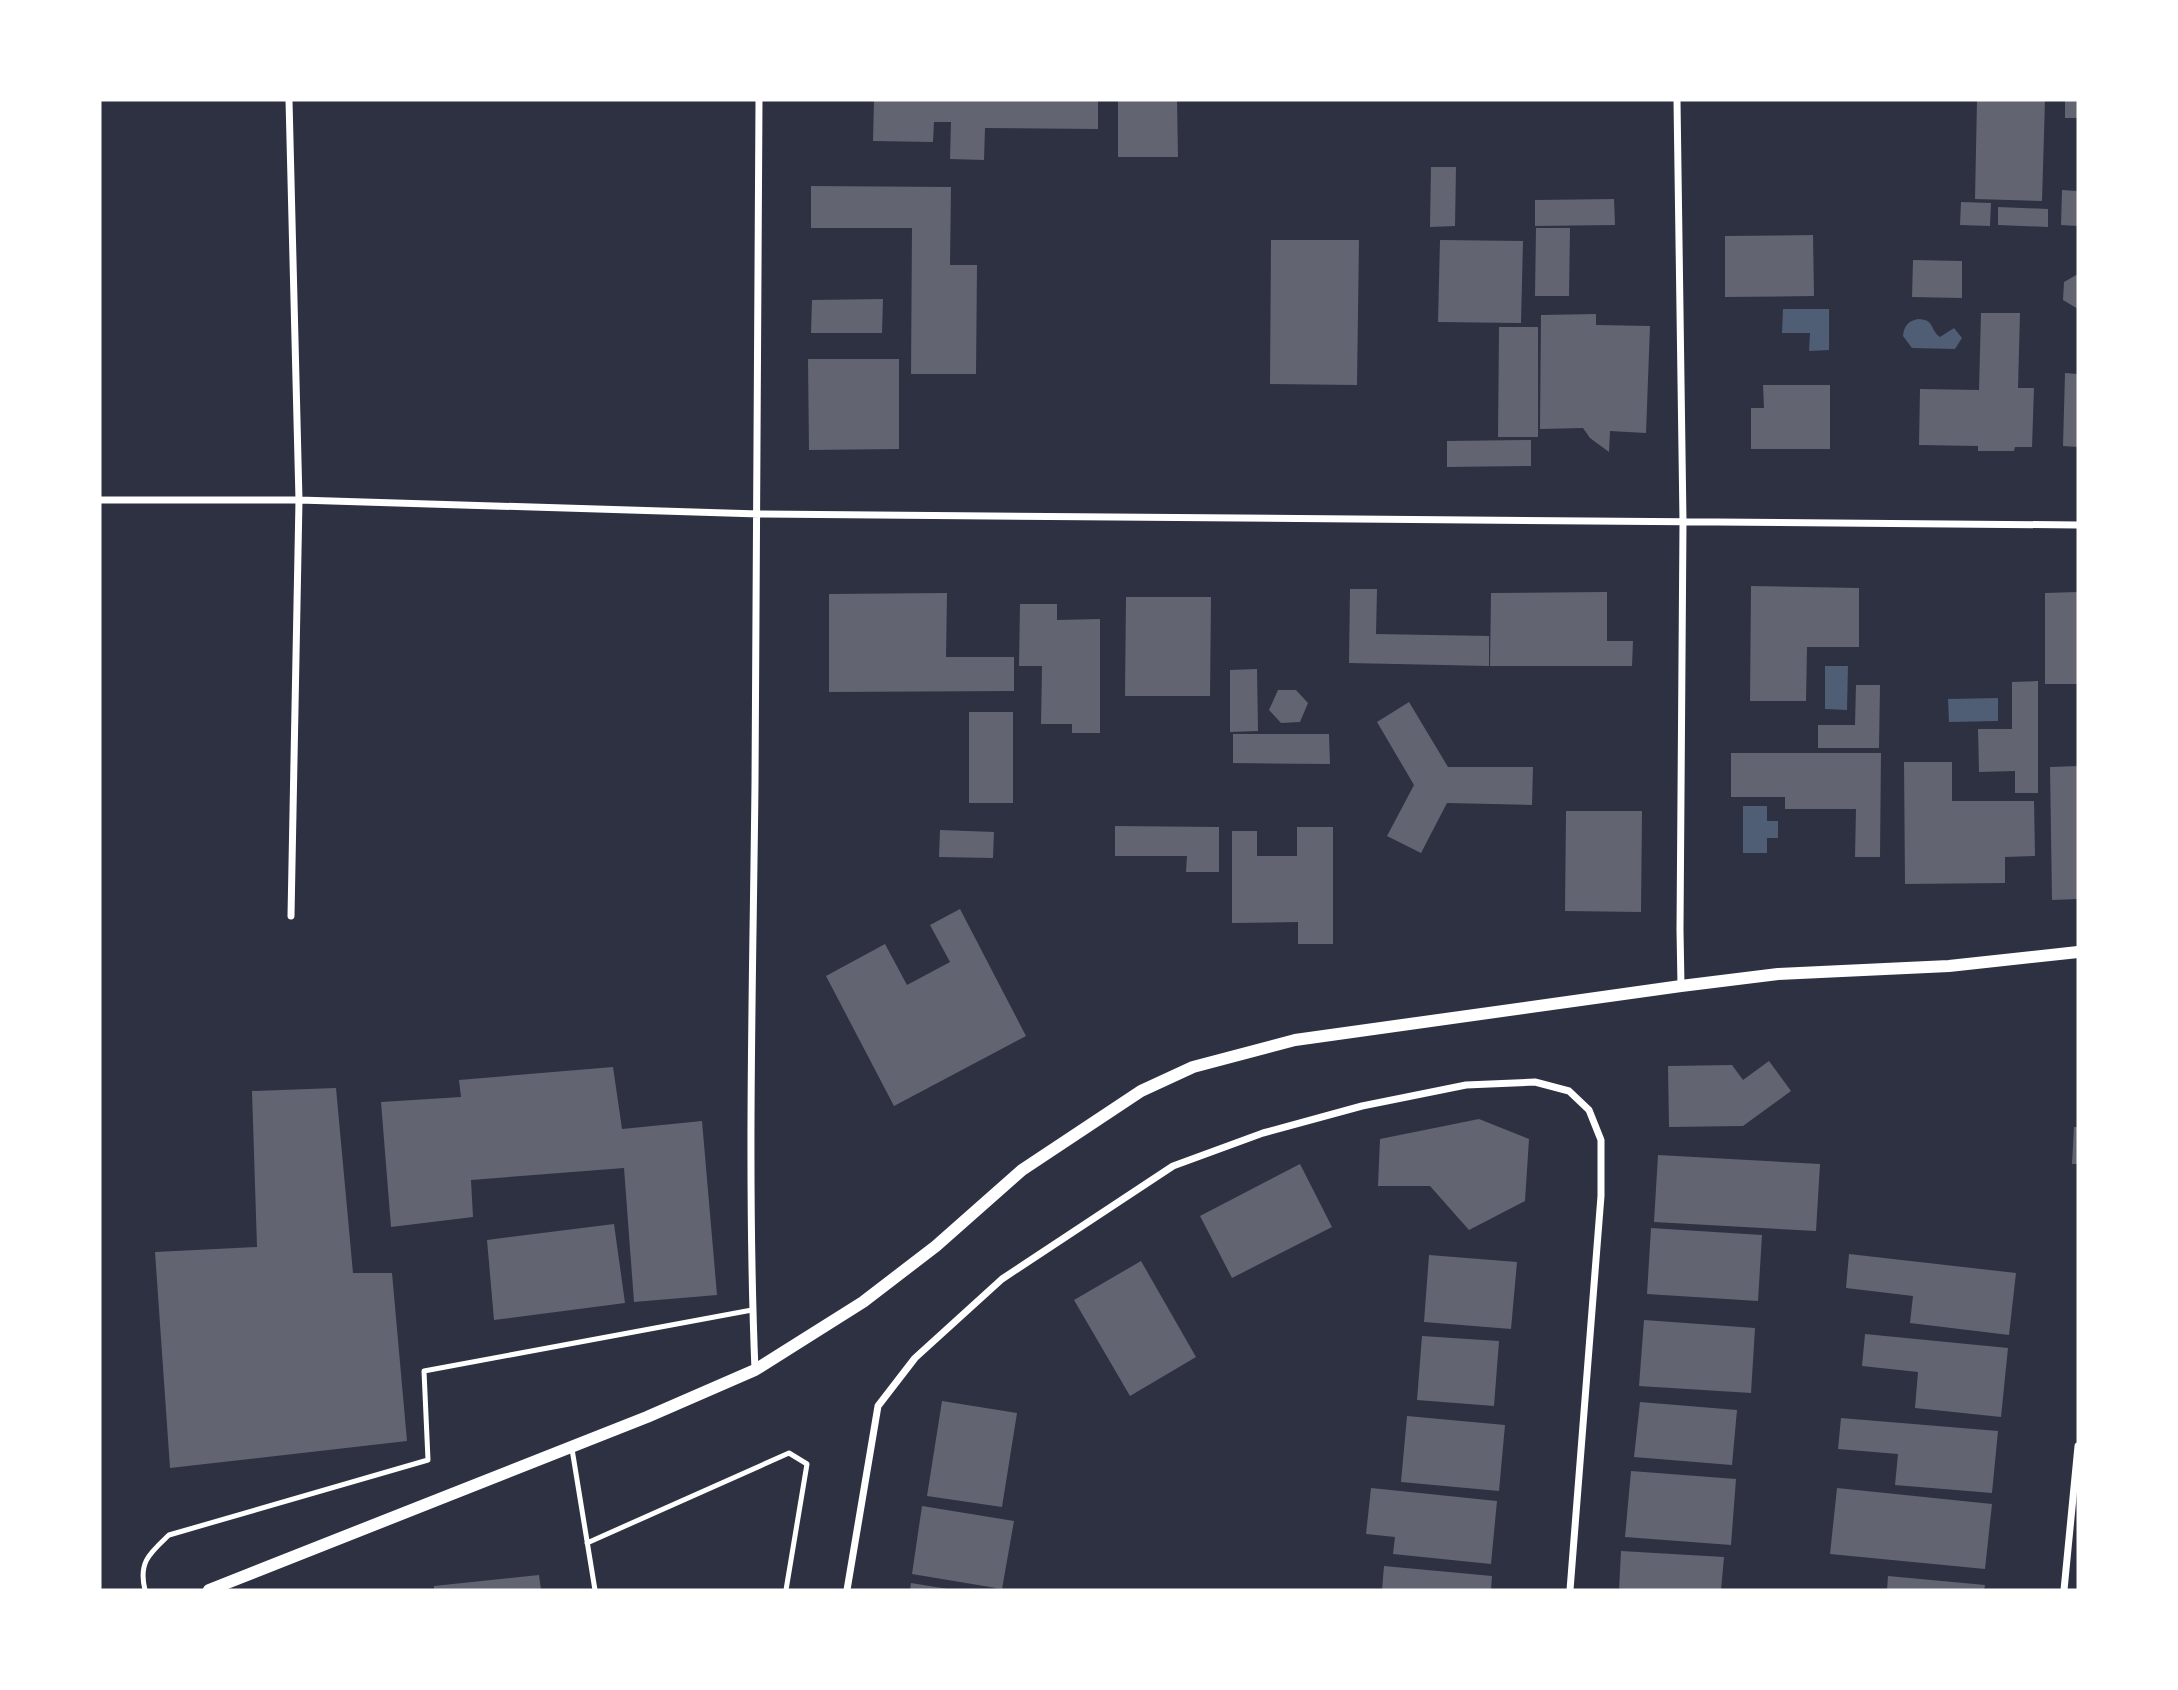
<svg xmlns="http://www.w3.org/2000/svg" width="2178" height="1690" viewBox="0 0 2178 1690" font-family="'DejaVu Sans',sans-serif">
<rect width="100%" height="100%" fill="#2d3142"/>
<!-- water -->
<path fill="#4f5d75" d="M 1783,309 L 1829,309 L 1829,350 L 1809,351 L 1810,333 L 1782,333 Z
M 1918,319 C 1936,320 1929,329 1940,337 L 1954,328 L 1962,338 L 1955,349 L 1912,348 L 1903,336 C 1904,326 1908,321 1918,319 Z
M 1825,666 L 1848,666 L 1847,710 L 1825,709 Z
M 1998,698 L 1998,721 L 1949,722 L 1948,699 Z
M 1743,806 L 1767,806 L 1767,821 L 1778,821 L 1778,838 L 1767,838 L 1767,853 L 1743,853 Z"/>
<!-- building -->
<path fill="#626471" d="M 874,100 L 1098,100 L 1098,129 L 985,128 L 984,160 L 950,159 L 951,122 L 934,122 L 933,142 L 873,141 Z
M 1118,100 L 1177,100 L 1178,157 L 1118,157 Z
M 1977,100 L 2045,100 L 2042,201 L 1975,199 Z
M 2065,100 L 2078,100 L 2078,118 L 2065,118 Z
M 1431,167 L 1456,167 L 1455,226 L 1430,227 Z
M 811,186 L 951,187 L 950,265 L 977,265 L 976,374 L 911,374 L 912,228 L 811,228 Z
M 2062,190 L 2078,191 L 2078,226 L 2061,225 Z
M 1614,199 L 1615,225 L 1535,226 L 1535,200 Z
M 1961,202 L 1991,203 L 1990,226 L 1960,225 Z
M 1998,207 L 2048,209 L 2048,227 L 1998,225 Z
M 1536,228 L 1570,228 L 1569,296 L 1535,296 Z
M 1813,235 L 1814,296 L 1725,297 L 1725,236 Z
M 1271,240 L 1359,240 L 1357,385 L 1270,384 Z
M 1440,240 L 1523,241 L 1521,323 L 1438,322 Z
M 1913,260 L 1962,261 L 1962,298 L 1912,297 Z
M 2078,274 L 2078,309 L 2063,300 L 2064,282 Z
M 883,299 L 882,333 L 811,333 L 812,300 Z
M 1981,313 L 2020,313 L 2018,388 L 2034,388 L 2032,447 L 2015,447 L 2014,451 L 1978,451 L 1978,446 L 1919,445 L 1920,389 L 1979,390 Z
M 1596,314 L 1596,325 L 1650,326 L 1646,433 L 1610,431 L 1609,452 L 1590,438 L 1583,428 L 1540,429 L 1541,315 Z
M 1499,327 L 1538,327 L 1538,437 L 1498,437 Z
M 808,359 L 899,359 L 899,449 L 809,450 Z
M 2065,373 L 2078,374 L 2078,447 L 2063,446 Z
M 1763,385 L 1830,385 L 1830,449 L 1751,449 L 1751,408 L 1764,408 Z
M 1531,440 L 1531,466 L 1447,467 L 1447,441 Z
M 1751,586 L 1859,588 L 1859,647 L 1807,647 L 1806,701 L 1750,701 Z
M 1350,589 L 1377,589 L 1376,634 L 1489,636 L 1489,666 L 1349,663 Z
M 1607,592 L 1607,641 L 1633,641 L 1632,666 L 1490,666 L 1491,593 Z
M 2078,592 L 2078,684 L 2045,684 L 2045,593 Z
M 947,593 L 946,657 L 1014,657 L 1014,691 L 829,692 L 829,594 Z
M 1126,597 L 1211,597 L 1210,696 L 1125,696 Z
M 1020,604 L 1057,604 L 1057,620 L 1100,619 L 1100,733 L 1072,733 L 1072,724 L 1041,724 L 1042,666 L 1019,666 Z
M 1257,669 L 1258,731 L 1230,732 L 1230,670 Z
M 2038,681 L 2038,793 L 2015,793 L 2015,771 L 1979,772 L 1978,729 L 2012,729 L 2012,682 Z
M 1856,685 L 1880,685 L 1879,748 L 1818,748 L 1818,725 L 1855,725 Z
M 1278,690 L 1296,690 L 1308,703 L 1300,722 L 1281,723 L 1269,710 Z
M 1409,702 L 1448,767 L 1533,767 L 1532,805 L 1447,803 L 1421,853 L 1387,836 L 1414,785 L 1377,722 Z
M 969,712 L 1013,712 L 1013,803 L 969,803 Z
M 1233,734 L 1329,734 L 1330,764 L 1233,763 Z
M 1731,753 L 1881,753 L 1880,857 L 1855,857 L 1856,809 L 1785,809 L 1785,797 L 1731,797 Z
M 1904,762 L 1952,762 L 1952,801 L 2034,801 L 2035,856 L 2005,857 L 2005,883 L 1905,884 Z
M 2078,766 L 2078,899 L 2052,900 L 2050,767 Z
M 1566,811 L 1642,811 L 1641,912 L 1565,911 Z
M 1115,826 L 1219,827 L 1219,872 L 1186,872 L 1187,856 L 1115,856 Z
M 1297,827 L 1333,827 L 1333,944 L 1298,944 L 1298,922 L 1232,923 L 1232,831 L 1257,831 L 1257,856 L 1297,856 Z
M 940,830 L 994,832 L 993,858 L 939,857 Z
M 960,909 L 1026,1036 L 894,1106 L 826,976 L 885,944 L 907,985 L 950,962 L 930,925 Z
M 1769,1061 L 1791,1091 L 1743,1126 L 1669,1127 L 1668,1066 L 1732,1065 L 1743,1080 Z
M 613,1067 L 622,1129 L 702,1121 L 717,1295 L 634,1302 L 624,1168 L 471,1180 L 473,1217 L 391,1227 L 381,1102 L 461,1097 L 459,1080 Z
M 336,1088 L 353,1273 L 392,1273 L 407,1441 L 170,1468 L 155,1252 L 257,1247 L 252,1091 Z
M 1479,1119 L 1529,1139 L 1525,1201 L 1469,1230 L 1430,1186 L 1378,1186 L 1380,1139 Z
M 2074,1127 L 2078,1127 L 2078,1164 L 2072,1164 Z
M 1658,1155 L 1820,1164 L 1816,1231 L 1654,1222 Z
M 1300,1164 L 1332,1227 L 1232,1278 L 1200,1216 Z
M 614,1224 L 625,1303 L 494,1320 L 487,1240 Z
M 1651,1228 L 1762,1235 L 1758,1301 L 1647,1294 Z
M 1849,1254 L 2016,1273 L 2009,1335 L 1910,1323 L 1913,1296 L 1846,1288 Z
M 1429,1255 L 1517,1262 L 1511,1329 L 1424,1322 Z
M 1141,1261 L 1196,1357 L 1130,1396 L 1074,1300 Z
M 1644,1320 L 1755,1328 L 1751,1393 L 1639,1386 Z
M 1865,1334 L 2008,1348 L 2001,1417 L 1915,1408 L 1918,1372 L 1862,1366 Z
M 1422,1336 L 1499,1341 L 1494,1406 L 1417,1400 Z
M 942,1401 L 1017,1413 L 1002,1507 L 927,1496 Z
M 1640,1402 L 1737,1410 L 1732,1465 L 1634,1457 Z
M 1407,1416 L 1505,1425 L 1499,1491 L 1401,1482 Z
M 1841,1418 L 1998,1431 L 1992,1493 L 1895,1485 L 1898,1454 L 1838,1449 Z
M 1631,1471 L 1736,1479 L 1731,1545 L 1625,1537 Z
M 1371,1488 L 1497,1501 L 1491,1564 L 1393,1554 L 1395,1537 L 1366,1534 Z
M 1837,1488 L 1992,1504 L 1985,1569 L 1830,1554 Z
M 922,1506 L 1014,1521 L 1002,1589 L 912,1574 Z
M 1621,1551 L 1724,1557 L 1721,1590 L 1619,1590 Z
M 1384,1566 L 1492,1576 L 1491,1590 L 1382,1590 Z
M 539,1575 L 541,1590 L 434,1590 L 434,1586 Z
M 1888,1576 L 1985,1585 L 1984,1590 L 1887,1590 Z
M 911,1583 L 948,1589 L 948,1590 L 910,1590 Z"/>
<g fill="none" stroke-linecap="round" stroke-linejoin="round">
<!-- service -->
<path stroke="#fff" stroke-width="5" d="M 572,1449 L 595,1590
M 587,1543 L 789,1453 L 807,1464 L 786,1590
M 145,1590 C 138,1562 150,1553 169,1535 L 428,1460 L 424,1371 L 752,1310"/>
<!-- minor -->
<path stroke="#fff" stroke-width="7" d="M 289,100 L 299,500 L 291,916
M 1677,100 L 1683,522 L 1680,930 L 1681,986
M 100,500 L 299,500 L 759,514 L 2078,525
M 755,1370 C 747,1175 753,978 755,783 C 758,555 759,327 759,100
M 847,1590 L 878,1406 L 915,1358 L 1002,1279 L 1173,1166 L 1263,1133 L 1362,1106 L 1466,1085 L 1535,1082 L 1569,1091 L 1589,1110 L 1601,1140 L 1601,1196 L 1570,1590
M 2064,1590 L 2078,1446"/>
<!-- tertiary -->
<path stroke="#fff" stroke-width="12" d="M 209,1590 L 647,1417 L 755,1370 L 863,1302 L 936,1246 L 1022,1170 L 1141,1091 L 1193,1067 L 1295,1040 L 1681,986 L 1778,974 L 1949,966 L 2078,952"/>
</g>
<!-- border -->
<rect width="2178" height="1690" fill="none" stroke="#ffffff" stroke-width="203"/>
</svg>
